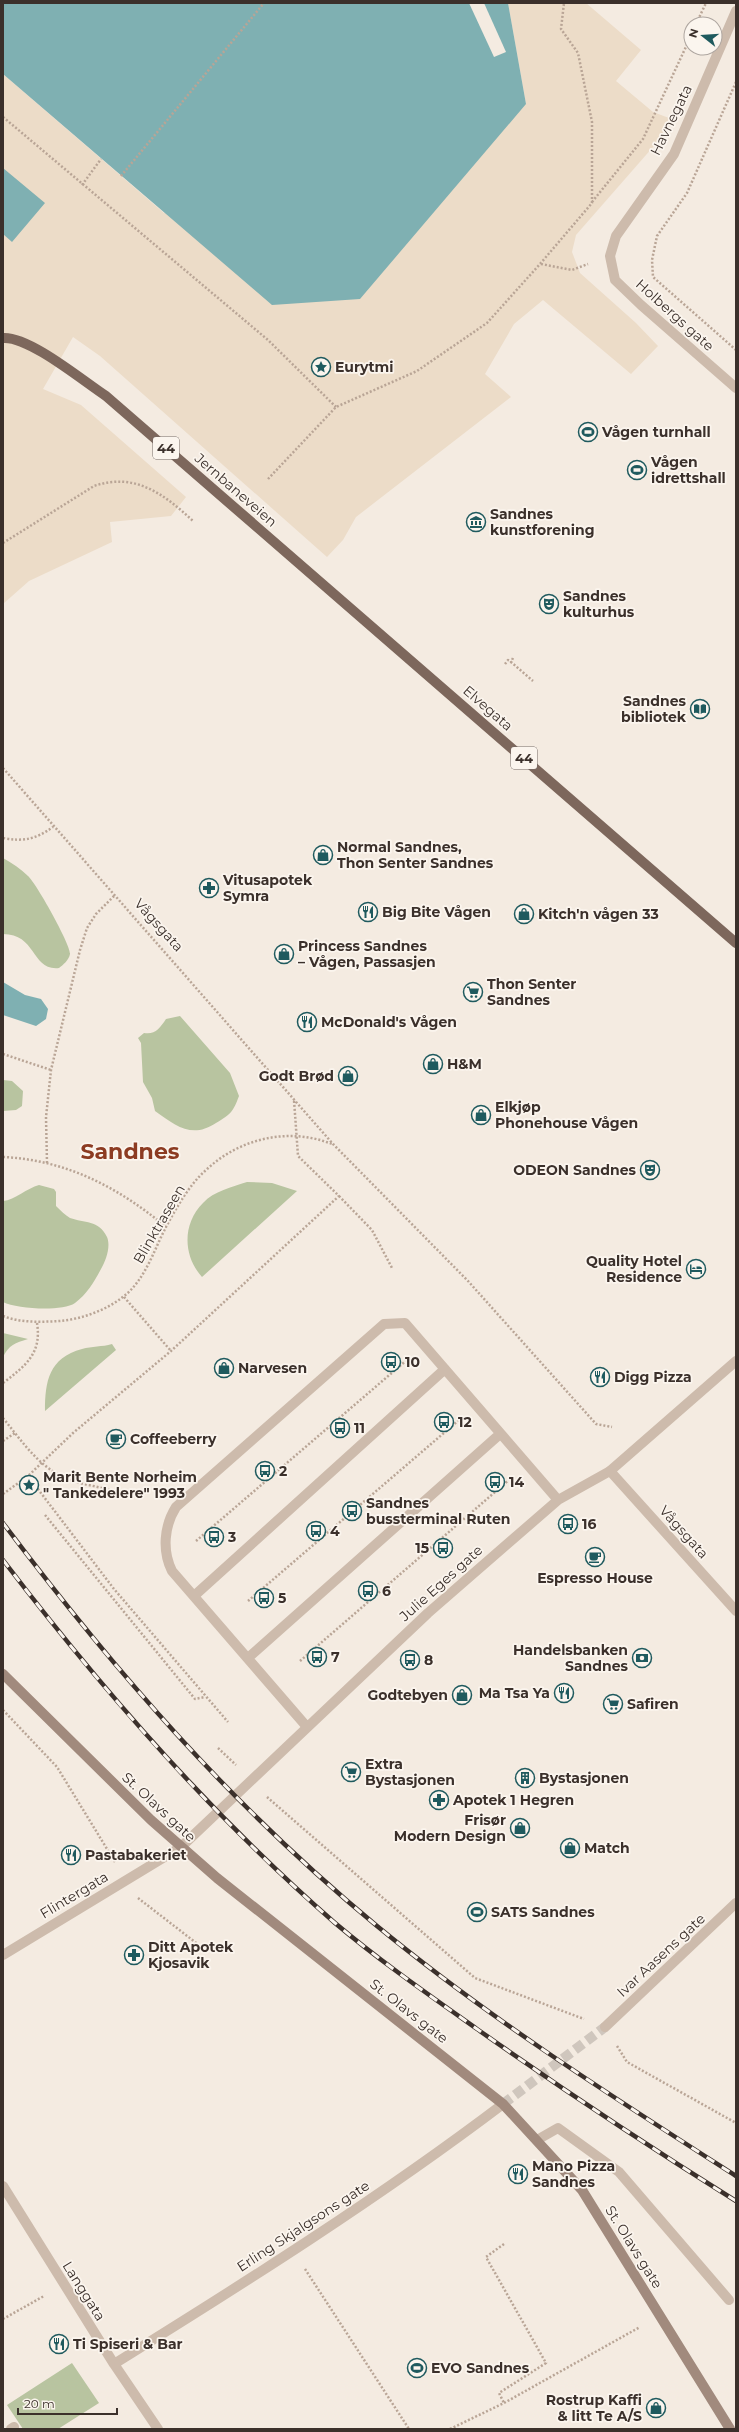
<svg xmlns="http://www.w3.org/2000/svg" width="739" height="2432" viewBox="0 0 739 2432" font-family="Montserrat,sans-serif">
<rect width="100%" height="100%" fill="#f4ebe1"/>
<!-- green -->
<path fill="#b8c4a0" d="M 3,858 C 12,863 21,869 28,876 C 36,883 71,945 70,954 C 69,960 63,965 59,968 C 31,971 37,934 3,934 Z
M 180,1016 L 230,1073 L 239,1096 C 233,1112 231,1114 216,1123 C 192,1139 176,1126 155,1111 L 152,1098 L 143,1082 L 141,1043 L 138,1038 L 144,1033 C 155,1035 160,1028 166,1019 Z
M 3,1080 L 12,1081 L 23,1091 L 22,1106 L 16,1110 L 3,1111 Z
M 247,1182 L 272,1183 L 297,1191 L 202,1277 C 183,1256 182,1224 203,1203 C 214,1191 232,1187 247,1182 Z
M 39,1185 L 54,1189 L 56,1192 L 56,1206 C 61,1211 65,1215 70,1218 C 84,1223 99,1220 107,1237 C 111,1246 106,1261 101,1269 C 94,1282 87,1294 75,1303 C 62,1312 17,1309 3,1302 L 3,1201 C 15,1200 27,1188 39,1185 Z
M 3,1333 L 28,1339 C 15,1343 9,1345 3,1357 Z
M 112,1344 L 116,1350 L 45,1411 C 45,1381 49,1358 82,1349 C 92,1346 102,1347 112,1344 Z
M 72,2363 L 99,2403 L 58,2429 L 23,2429 L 7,2405 Z"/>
<!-- plaza -->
<path fill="#ecdcc8" d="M 508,3 L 586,3 L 641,50 L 616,81 L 653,112 L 669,118 L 660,139 L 576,235 L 572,252 L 580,273 L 636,323 L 658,346 L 631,374 L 543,300 L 514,324 L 485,374 L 511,397 L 356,517 L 343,540 L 327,557 L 100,356 L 73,337 L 43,389 L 81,405 L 186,497 L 171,516 L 110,522 L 112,542 L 29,581 L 3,604 L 3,74 L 164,213 L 526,104 Z"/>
<!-- water -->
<path fill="#7fb0b2" d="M 3,3 L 508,3 L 526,104 L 360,299 L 272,305 L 3,74 Z
M 3,168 L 45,203 L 12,242 L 3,234 Z
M 3,982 L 25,995 L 41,999 L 48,1009 L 46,1019 L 36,1026 L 3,1015 Z"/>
<!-- pier -->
<path fill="#f4ebe1" d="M 469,3 L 484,3 L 506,52 L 494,57 Z"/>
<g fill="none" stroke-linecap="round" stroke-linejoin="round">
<!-- street-tunnel -->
<path stroke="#cfc6bd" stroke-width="10" stroke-dasharray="10 5" stroke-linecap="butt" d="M 503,2104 L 605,2027"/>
<!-- path -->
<path stroke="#b9a596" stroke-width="2.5" stroke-dasharray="2 2" stroke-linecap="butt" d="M 696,24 L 706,3
M 736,82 L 687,193 L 657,236 L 652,260 L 653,277 L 736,350
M 3,117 L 268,340 L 336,407
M 121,176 L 264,3
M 82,185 L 101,159
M 592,202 L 643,139 L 691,36
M 541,264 L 572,270 L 588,264
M 268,479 L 336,407 L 417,371 L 487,323 L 540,264 L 592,203 L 592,122 L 578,53 L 561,29 L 564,3
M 3,543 L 94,486 C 135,472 164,494 193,521
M 513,658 L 511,662 L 533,681
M 505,664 L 508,660 L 511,662
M 3,768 L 333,1144 L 468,1281 L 596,1424 L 612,1427
M 3,838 C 24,842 36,839 53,827
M 3,1054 L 51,1070
M 3,1157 C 66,1160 118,1187 166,1227
M 47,1163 L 46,1117 L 51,1070 L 80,950 L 87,928 L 96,914 L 114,896
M 339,1196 L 372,1230 L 392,1268
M 124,1297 L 171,1351
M 3,1316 C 21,1323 41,1322 60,1321 C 82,1319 107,1310 124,1296 C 145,1280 154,1250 166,1227 C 177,1207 189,1185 206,1170 C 240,1138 289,1127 332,1144
M 3,1383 C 25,1366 42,1354 37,1323
M 3,1418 C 21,1440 38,1466 65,1478 C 85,1487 106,1485 126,1498
M 3,1441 L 15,1433
M 28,1476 L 114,1589 L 228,1722
M 3,1494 L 28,1476 L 73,1433 L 171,1351 L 339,1196 L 298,1156 L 294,1100
M 45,1515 L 195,1699 L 205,1697
M 196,1541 L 408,1359
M 248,1601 L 459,1420
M 300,1661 L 510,1479
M 3,1710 L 57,1767 L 115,1862
M 218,1748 L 236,1765
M 267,1797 L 475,1978 L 584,2019
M 138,1898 L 204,1949
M 617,2046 L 627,2062 L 736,2123
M 504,2244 L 486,2257 L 546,2363 L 499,2393 L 504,2403
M 305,2269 L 409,2429
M 3,2319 L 44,2296
M 450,2429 L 504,2403 L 640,2327"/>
<!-- lane -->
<path stroke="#cdbbac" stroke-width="10" d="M 194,1596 L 445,1369
M 248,1658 L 500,1434
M 307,1727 L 172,1571 C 162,1551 164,1526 176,1507 L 384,1324 L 405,1323 L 558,1500
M 3,1955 L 181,1847 L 428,1613 L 558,1500 L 610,1471 L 736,1611
M 537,2140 L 558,2128 L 619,2172 L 729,2300
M 11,2429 L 14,2427"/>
<!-- street -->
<path stroke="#cdbbac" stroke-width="10" d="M 736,11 L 674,154 L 616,236 L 610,256 L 615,280 L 641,305 L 736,388
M 610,1471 L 736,1361
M 605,2027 L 736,1903
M 3,2186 L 114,2364 L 158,2429
M 114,2364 C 246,2282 379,2198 503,2104"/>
<!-- secondary -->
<path stroke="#a18a7d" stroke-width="10" d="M 3,1674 L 151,1820 L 217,1878 L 503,2104 L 582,2190 L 730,2429"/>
<!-- primary -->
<path stroke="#7d675c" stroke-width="10" d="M 3,338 C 29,336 83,381 106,396 L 736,943"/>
<defs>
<path id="rail" d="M 3,1523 C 115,1672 233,1807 377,1926 C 490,2019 613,2097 736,2176
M 3,1560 C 103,1691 211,1815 335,1923 C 380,1961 429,1995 477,2029 C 562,2089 648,2146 736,2201"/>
</defs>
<!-- rail casing -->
<use href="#rail" stroke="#3b302b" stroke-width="4.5"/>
<!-- rail -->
<use href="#rail" stroke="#fbf5ee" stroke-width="3" stroke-dasharray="9" stroke-linecap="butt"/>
</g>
<!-- icons -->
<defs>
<symbol id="sight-ring" viewBox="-11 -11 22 22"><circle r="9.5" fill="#fbf5ee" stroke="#1f5a5e" stroke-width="1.5"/><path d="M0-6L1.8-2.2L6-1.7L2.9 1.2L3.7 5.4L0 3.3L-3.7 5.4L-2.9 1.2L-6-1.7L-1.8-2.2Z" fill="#1f5a5e"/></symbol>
<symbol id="stadium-ring" viewBox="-11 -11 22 22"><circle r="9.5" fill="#fbf5ee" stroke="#1f5a5e" stroke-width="1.5"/><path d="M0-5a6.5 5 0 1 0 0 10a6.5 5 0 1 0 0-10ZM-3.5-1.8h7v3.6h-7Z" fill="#1f5a5e"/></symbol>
<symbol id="museum-ring" viewBox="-11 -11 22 22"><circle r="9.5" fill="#fbf5ee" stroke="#1f5a5e" stroke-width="1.5"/><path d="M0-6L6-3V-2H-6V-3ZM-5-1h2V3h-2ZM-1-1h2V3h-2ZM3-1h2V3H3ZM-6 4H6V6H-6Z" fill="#1f5a5e"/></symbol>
<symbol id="theatre-ring" viewBox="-11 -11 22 22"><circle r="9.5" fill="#fbf5ee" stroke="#1f5a5e" stroke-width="1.5"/><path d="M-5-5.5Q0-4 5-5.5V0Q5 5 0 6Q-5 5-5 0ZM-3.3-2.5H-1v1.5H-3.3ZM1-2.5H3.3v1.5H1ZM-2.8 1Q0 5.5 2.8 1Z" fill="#1f5a5e"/></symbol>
<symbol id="library-ring" viewBox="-11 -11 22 22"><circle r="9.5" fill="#fbf5ee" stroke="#1f5a5e" stroke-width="1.5"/><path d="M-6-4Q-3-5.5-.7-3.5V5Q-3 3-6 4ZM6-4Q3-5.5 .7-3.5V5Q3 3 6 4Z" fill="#1f5a5e"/></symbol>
<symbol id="shop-ring" viewBox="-11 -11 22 22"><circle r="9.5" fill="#fbf5ee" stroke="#1f5a5e" stroke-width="1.5"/><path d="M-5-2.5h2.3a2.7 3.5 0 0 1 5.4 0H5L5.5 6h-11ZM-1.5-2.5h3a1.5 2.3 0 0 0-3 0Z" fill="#1f5a5e"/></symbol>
<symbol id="pharmacy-ring" viewBox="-11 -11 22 22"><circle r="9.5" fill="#fbf5ee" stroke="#1f5a5e" stroke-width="1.5"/><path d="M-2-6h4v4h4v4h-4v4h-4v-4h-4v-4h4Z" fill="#1f5a5e"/></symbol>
<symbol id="restaurant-ring" viewBox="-11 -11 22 22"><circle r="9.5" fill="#fbf5ee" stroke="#1f5a5e" stroke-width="1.5"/><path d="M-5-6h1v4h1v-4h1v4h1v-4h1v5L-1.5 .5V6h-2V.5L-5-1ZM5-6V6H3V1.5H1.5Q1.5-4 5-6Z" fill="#1f5a5e"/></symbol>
<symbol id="supermarket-ring" viewBox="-11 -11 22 22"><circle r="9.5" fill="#fbf5ee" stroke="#1f5a5e" stroke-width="1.5"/><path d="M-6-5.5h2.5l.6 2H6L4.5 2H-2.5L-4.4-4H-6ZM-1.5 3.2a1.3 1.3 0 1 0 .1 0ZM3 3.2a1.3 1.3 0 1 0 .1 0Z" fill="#1f5a5e"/></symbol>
<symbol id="hotel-ring" viewBox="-11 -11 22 22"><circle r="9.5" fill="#fbf5ee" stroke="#1f5a5e" stroke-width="1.5"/><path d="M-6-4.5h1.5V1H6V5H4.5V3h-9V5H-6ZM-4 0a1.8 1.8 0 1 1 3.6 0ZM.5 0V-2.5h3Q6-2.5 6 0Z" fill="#1f5a5e"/></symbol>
<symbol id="bus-ring" viewBox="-11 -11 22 22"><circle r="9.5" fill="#fbf5ee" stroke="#1f5a5e" stroke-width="1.5"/><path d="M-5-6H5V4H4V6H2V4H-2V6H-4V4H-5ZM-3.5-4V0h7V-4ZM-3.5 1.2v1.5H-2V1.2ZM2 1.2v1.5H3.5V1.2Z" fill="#1f5a5e"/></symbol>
<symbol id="cafe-ring" viewBox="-11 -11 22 22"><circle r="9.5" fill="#fbf5ee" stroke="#1f5a5e" stroke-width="1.5"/><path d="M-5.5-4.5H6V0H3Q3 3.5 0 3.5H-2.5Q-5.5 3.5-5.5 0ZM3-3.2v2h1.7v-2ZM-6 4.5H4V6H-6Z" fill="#1f5a5e"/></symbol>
<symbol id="bank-ring" viewBox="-11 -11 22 22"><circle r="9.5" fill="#fbf5ee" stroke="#1f5a5e" stroke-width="1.5"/><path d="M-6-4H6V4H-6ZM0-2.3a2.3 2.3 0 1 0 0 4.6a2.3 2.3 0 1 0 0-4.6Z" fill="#1f5a5e"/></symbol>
<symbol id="building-ring" viewBox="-11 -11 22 22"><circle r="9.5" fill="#fbf5ee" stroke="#1f5a5e" stroke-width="1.5"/><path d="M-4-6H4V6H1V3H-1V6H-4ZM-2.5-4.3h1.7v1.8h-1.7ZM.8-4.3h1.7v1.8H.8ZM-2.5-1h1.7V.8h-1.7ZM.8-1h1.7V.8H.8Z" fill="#1f5a5e"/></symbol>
</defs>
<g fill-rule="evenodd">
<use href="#sight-ring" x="310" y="356" width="22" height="22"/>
<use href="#stadium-ring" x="577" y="421" width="22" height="22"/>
<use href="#stadium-ring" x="626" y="459" width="22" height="22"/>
<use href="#museum-ring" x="465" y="511" width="22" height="22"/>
<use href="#theatre-ring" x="538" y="593" width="22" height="22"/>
<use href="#library-ring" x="689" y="698" width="22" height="22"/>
<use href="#shop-ring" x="312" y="844" width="22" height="22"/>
<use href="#pharmacy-ring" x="198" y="877" width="22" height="22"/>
<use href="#restaurant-ring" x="357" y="901" width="22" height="22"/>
<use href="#shop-ring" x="513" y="903" width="22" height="22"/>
<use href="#shop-ring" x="273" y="943" width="22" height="22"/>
<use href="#supermarket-ring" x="462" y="981" width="22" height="22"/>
<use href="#restaurant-ring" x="296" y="1011" width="22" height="22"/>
<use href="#shop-ring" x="422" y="1053" width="22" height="22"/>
<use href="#shop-ring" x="337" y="1065" width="22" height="22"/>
<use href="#shop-ring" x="470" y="1104" width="22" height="22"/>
<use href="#theatre-ring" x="639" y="1159" width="22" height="22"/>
<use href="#hotel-ring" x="685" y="1258" width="22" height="22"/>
<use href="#bus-ring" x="380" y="1351" width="22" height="22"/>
<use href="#shop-ring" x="213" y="1357" width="22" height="22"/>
<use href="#restaurant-ring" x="589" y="1366" width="22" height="22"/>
<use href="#bus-ring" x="433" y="1411" width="22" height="22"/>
<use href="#bus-ring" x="329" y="1417" width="22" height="22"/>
<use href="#cafe-ring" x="105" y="1428" width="22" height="22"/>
<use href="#bus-ring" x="254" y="1460" width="22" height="22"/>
<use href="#bus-ring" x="484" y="1471" width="22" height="22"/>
<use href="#sight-ring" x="18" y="1474" width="22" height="22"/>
<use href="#bus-ring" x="341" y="1500" width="22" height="22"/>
<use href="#bus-ring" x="557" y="1513" width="22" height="22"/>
<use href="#bus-ring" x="305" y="1520" width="22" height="22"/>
<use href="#bus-ring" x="203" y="1526" width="22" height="22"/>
<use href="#bus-ring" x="432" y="1537" width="22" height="22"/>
<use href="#cafe-ring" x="584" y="1546" width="22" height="22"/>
<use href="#bus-ring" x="357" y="1580" width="22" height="22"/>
<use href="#bus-ring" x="253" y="1587" width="22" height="22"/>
<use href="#bus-ring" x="306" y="1646" width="22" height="22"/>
<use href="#bank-ring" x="631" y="1647" width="22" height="22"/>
<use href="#bus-ring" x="399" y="1649" width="22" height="22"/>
<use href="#restaurant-ring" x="553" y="1682" width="22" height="22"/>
<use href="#shop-ring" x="451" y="1684" width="22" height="22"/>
<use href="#supermarket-ring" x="602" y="1693" width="22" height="22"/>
<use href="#supermarket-ring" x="340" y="1761" width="22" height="22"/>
<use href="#building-ring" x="514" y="1767" width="22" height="22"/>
<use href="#pharmacy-ring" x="428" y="1789" width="22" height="22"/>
<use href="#shop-ring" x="509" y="1817" width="22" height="22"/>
<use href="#shop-ring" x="559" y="1837" width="22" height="22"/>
<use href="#restaurant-ring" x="60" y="1844" width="22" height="22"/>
<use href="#stadium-ring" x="466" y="1901" width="22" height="22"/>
<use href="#pharmacy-ring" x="123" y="1944" width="22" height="22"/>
<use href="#restaurant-ring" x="507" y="2163" width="22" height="22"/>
<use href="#restaurant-ring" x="48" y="2333" width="22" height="22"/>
<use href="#stadium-ring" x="406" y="2357" width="22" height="22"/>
<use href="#shop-ring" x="645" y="2397" width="22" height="22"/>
</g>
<g text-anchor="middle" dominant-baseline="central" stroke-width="3.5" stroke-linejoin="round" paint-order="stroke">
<!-- shield labels -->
<g fill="#fbf5ee" stroke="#756b66" stroke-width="1">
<rect x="153" y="437" width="26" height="22" rx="3"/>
<rect x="511" y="747" width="26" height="22" rx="3"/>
</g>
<g font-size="13" font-weight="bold" fill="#3b302b">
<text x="166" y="448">44</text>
<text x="524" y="758">44</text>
</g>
<!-- street labels -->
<g font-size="14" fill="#3b302b" stroke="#fbf5ee">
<text transform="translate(671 120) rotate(-64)">Havnegata</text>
<text transform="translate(675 315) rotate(42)">Holbergs gate</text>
<text transform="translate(236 490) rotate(41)">Jernbaneveien</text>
<text transform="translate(488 708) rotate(41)">Elvegata</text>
<text transform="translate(159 925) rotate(48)">Vågsgata</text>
<text transform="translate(159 1224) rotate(-60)">Blinktraseen</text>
<text transform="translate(684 1532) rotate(48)">Vågsgata</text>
<text transform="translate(441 1583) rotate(-42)">Julie Eges gate</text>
<text transform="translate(159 1807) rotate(43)">St. Olavs gate</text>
<text transform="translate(74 1895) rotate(-31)">Flintergata</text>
<text transform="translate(661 1955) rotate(-43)">Ivar Aasens gate</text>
<text transform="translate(409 2011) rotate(38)">St. Olavs gate</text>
<text transform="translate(303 2226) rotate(-33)">Erling Skjalgsons gate</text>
<text transform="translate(634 2247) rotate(58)">St. Olavs gate</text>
<text transform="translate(84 2291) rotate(58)">Langgata</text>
</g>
<!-- poi labels -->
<g font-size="14" font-weight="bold" fill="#3b302b" stroke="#fbf5ee" text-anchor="start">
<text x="335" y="367">Eurytmi</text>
<text x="602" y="432">Vågen turnhall</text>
<text x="651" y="462">Vågen<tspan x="651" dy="16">idrettshall</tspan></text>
<text x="490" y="514">Sandnes<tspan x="490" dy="16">kunstforening</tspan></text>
<text x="563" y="596">Sandnes<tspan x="563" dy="16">kulturhus</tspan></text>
<text x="686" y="701" text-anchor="end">Sandnes<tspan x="686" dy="16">bibliotek</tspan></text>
<text x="337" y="847">Normal Sandnes,<tspan x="337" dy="16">Thon Senter Sandnes</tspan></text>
<text x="223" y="880">Vitusapotek<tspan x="223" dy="16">Symra</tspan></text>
<text x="382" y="912">Big Bite Vågen</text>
<text x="538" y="914">Kitch'n vågen 33</text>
<text x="298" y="946">Princess Sandnes<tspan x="298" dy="16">– Vågen, Passasjen</tspan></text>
<text x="487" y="984">Thon Senter<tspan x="487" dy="16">Sandnes</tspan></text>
<text x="321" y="1022">McDonald's Vågen</text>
<text x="447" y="1064">H&amp;M</text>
<text x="334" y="1076" text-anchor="end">Godt Brød</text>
<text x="495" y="1107">Elkjøp<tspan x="495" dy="16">Phonehouse Vågen</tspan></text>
<text x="636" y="1170" text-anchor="end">ODEON Sandnes</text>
<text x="682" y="1261" text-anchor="end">Quality Hotel<tspan x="682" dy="16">Residence</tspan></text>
<text x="405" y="1362">10</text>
<text x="238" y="1368">Narvesen</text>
<text x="614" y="1377">Digg Pizza</text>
<text x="458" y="1422">12</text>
<text x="354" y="1428">11</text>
<text x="130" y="1439">Coffeeberry</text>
<text x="279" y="1471">2</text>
<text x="43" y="1477">Marit Bente Norheim<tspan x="43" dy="16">" Tankedelere" 1993</tspan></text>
<text x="509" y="1482">14</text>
<text x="366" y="1503">Sandnes<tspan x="366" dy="16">bussterminal Ruten</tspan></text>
<text x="582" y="1524">16</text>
<text x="330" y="1531">4</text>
<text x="228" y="1537">3</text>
<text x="429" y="1548" text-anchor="end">15</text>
<text x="595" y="1578" text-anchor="middle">Espresso House</text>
<text x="382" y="1591">6</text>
<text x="278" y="1598">5</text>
<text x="628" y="1650" text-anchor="end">Handelsbanken<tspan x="628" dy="16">Sandnes</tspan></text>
<text x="331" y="1657">7</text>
<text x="424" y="1660">8</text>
<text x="550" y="1693" text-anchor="end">Ma Tsa Ya</text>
<text x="448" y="1695" text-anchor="end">Godtebyen</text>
<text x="627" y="1704">Safiren</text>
<text x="365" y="1764">Extra<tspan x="365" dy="16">Bystasjonen</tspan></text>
<text x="539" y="1778">Bystasjonen</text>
<text x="453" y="1800">Apotek 1 Hegren</text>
<text x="506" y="1820" text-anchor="end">Frisør<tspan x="506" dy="16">Modern Design</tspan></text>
<text x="584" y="1848">Match</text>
<text x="85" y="1855">Pastabakeriet</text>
<text x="491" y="1912">SATS Sandnes</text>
<text x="148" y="1947">Ditt Apotek<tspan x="148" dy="16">Kjosavik</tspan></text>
<text x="532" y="2166">Mano Pizza<tspan x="532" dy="16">Sandnes</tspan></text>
<text x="73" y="2344">Ti Spiseri &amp; Bar</text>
<text x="431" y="2368">EVO Sandnes</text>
<text x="642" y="2400" text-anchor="end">Rostrup Kaffi<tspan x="642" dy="16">&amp; litt Te A/S</tspan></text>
</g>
<!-- town labels -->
<g font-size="22" font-weight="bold" fill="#8c3b22" stroke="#fbf5ee">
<text x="130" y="1151">Sandnes</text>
</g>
</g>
<!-- border -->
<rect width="739" height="2432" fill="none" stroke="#3b302b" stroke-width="8"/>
<!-- north arrow -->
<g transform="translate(703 36) rotate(287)"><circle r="19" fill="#fbf5ee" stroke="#aea6a0"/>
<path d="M0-3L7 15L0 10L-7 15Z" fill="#1f5a5e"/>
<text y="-6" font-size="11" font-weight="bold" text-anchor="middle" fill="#3b302b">N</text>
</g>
<!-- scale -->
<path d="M18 2408v6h99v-6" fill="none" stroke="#3b302b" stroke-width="2"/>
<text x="24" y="2408" font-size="12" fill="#3b302b" stroke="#fbf5ee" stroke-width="3" paint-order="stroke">20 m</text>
</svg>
